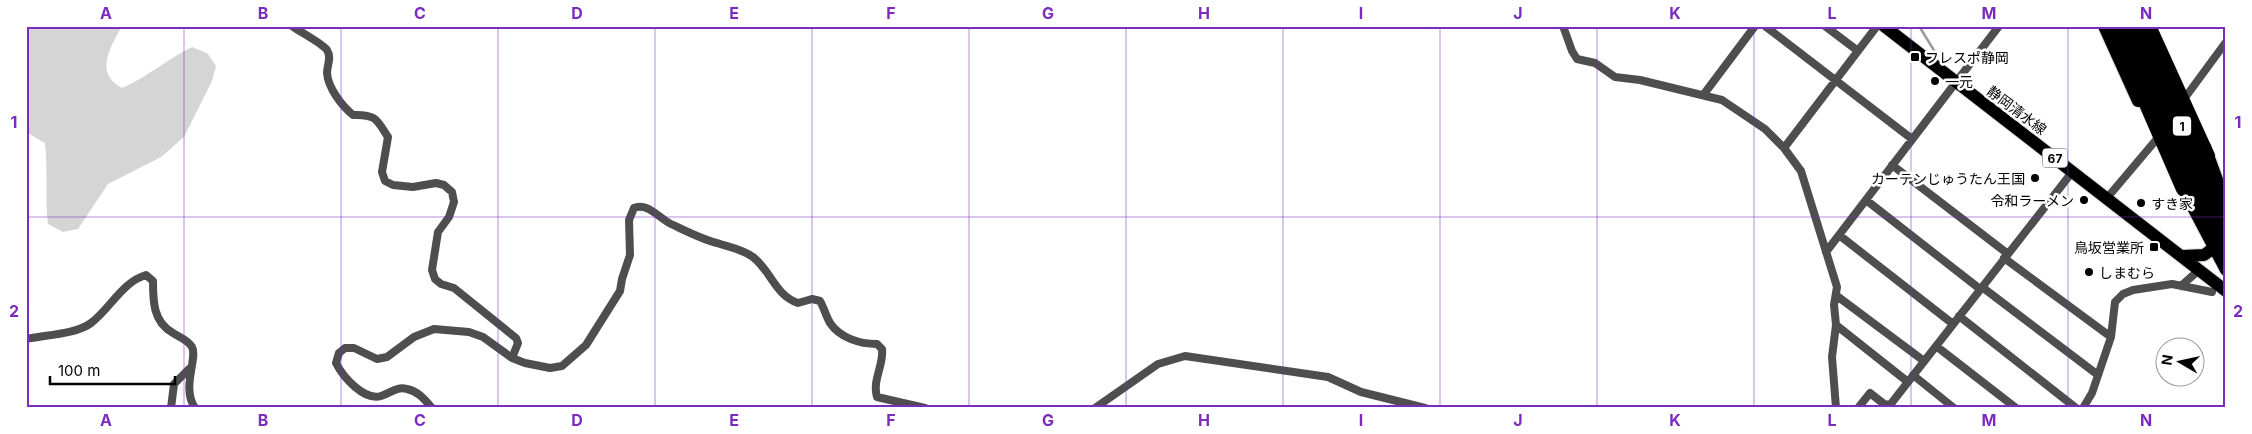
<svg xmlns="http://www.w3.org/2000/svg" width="2252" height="434" viewBox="0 0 2252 434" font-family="Inter,'Noto Sans JP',sans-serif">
<rect width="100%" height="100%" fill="#fff"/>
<!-- green -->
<path fill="#d5d5d5" d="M 26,26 L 122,26 C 110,48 94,73 122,88 C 148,77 167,59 192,47 L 207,53 L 216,66 L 212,81 L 184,137 L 161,157 L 108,184 L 78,229 L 63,232 L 48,224 C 45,197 48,170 45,143 L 26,132 Z"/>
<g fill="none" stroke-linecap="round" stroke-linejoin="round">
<!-- stream -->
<path stroke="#9c9c9c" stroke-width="2.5" d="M 1919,26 L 1935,52"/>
<defs>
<path id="primary" d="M 1884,26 L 2226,291
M 2183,256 L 2204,255 L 2215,247"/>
<path id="trunk" d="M 2104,26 L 2138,101
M 2205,147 L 2226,204
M 2179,181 L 2226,270"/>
<path id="motorway" d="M 2112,26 L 2183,189
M 2125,26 L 2226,256
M 2137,26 L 2226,226
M 2149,26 L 2208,156"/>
</defs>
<!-- primary casing -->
<use href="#primary" stroke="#dbdbdb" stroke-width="14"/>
<!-- trunk casing -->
<use href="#trunk" stroke="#dbdbdb" stroke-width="14"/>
<!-- motorway casing -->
<use href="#motorway" stroke="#dbdbdb" stroke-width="15"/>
<!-- minor -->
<path stroke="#4e4e4e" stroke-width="8" d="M 292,26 C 300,32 322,43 327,50 C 332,58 327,65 327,73 C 328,88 342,106 353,115 C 376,114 377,120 388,137 L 382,172 L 385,181 L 393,185 L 413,187 L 436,183 L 444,185 L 452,192 L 454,202 L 449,217 L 438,232 L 432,270 L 435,279 L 441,284 L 454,288 L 516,338 L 518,343 L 512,358
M 1563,26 L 1572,51 L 1577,59 L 1595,63 L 1615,77 L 1640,80 L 1722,100 L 1765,129 L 1784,148 L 1801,171 L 1837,287 L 1834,305 L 1836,325 L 1832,357 L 1836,408
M 1765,26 L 1912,139
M 1825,26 L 1858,51
M 1704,94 L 1755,26
M 2187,95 L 2226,42
M 1784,148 L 1877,26
M 1892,165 L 2008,254
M 2107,198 L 2156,140
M 1866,200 L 1980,289
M 1839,235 L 1953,324
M 1826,252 L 1999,26
M 2004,258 L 2111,337 L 2092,393 L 2083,408
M 2181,286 L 2199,270
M 1982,287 L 2098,375
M 1837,296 L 1924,361
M 1959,316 L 2076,408
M 1836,325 L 1908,382
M 2111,337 L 2115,302 L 2123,294 L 2133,290 L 2172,284 L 2212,292
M 26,339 C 44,335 77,334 91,323 C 110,309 122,282 146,275 L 153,281 C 153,301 153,322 173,333 C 179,337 188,340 192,347 C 198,358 181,388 195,408
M 1936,346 L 2016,408
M 1913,375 L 1954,408
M 171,408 L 174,384 L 190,368
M 432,408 C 425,400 418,391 407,389 C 397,386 391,393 381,396 C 364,401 343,377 336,363 L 339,353 L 345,348 L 354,348 L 377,359 L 387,357 L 414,337 L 434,329 L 469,332 L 483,337 L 512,358 L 525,363 L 550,368 L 562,366 L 586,345 L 620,291 L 622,279 L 630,255 L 629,220 L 634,208 C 647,202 659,218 671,224 C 686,231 701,239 717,243 C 729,247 742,249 753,257 C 771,271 775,295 798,303 L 812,299 L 820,301 C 824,308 826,316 830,323 C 840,338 860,344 877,344 L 882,349 C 884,365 872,380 877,397 L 925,408
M 1095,408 L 1158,364 L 1185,356 L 1328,377 L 1361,392 L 1425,408
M 1858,408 L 1870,393 L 1884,404 L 1890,405
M 1893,408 L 1890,405 L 2073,171"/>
<!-- primary -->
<use href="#primary" stroke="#000" stroke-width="12"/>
<!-- trunk -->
<use href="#trunk" stroke="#000" stroke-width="12"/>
<!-- motorway -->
<use href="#motorway" stroke="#000" stroke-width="14"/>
</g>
<!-- grid -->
<path fill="none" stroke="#7b2cbf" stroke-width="1" stroke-opacity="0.55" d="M 184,26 L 184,408M 341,26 L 341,408M 498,26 L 498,408M 655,26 L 655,408M 812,26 L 812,408M 969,26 L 969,408M 1126,26 L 1126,408M 1283,26 L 1283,408M 1440,26 L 1440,408M 1597,26 L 1597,408M 1754,26 L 1754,408M 1911,26 L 1911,408M 2068,26 L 2068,408M 26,217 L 2226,217"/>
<!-- markers -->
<g fill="#000" stroke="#fff" stroke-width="2">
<rect x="1910" y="52" width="10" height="10" rx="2.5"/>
<circle cx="1935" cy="81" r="5"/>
<circle cx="2035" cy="178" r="5"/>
<circle cx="2084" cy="200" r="5"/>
<circle cx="2141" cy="203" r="5"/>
<rect x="2149" y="242" width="10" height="10" rx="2.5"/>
<circle cx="2089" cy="272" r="5"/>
</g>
<g text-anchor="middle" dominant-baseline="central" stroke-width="5" stroke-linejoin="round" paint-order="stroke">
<!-- shield labels -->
<g fill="#fff" stroke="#4c4c4c" stroke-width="1">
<rect x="2173" y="116.5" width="18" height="19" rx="4"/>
<rect x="2042.5" y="148.5" width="25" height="19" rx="4"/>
</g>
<g font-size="12" font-weight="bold" fill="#000">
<text x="2182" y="126">1</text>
<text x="2055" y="158">67</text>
</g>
<!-- poi labels -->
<g font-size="14" fill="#000" stroke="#fff" text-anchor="start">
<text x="1925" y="57">フレスポ静岡</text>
<text x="1945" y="81">一元</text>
<text x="2025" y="178" text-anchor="end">カーテンじゅうたん王国</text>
<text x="2074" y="200" text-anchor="end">令和ラーメン</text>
<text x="2151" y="203">すき家</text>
<text x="2144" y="247" text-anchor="end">鳥坂営業所</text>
<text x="2099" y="272">しまむら</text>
</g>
<!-- street labels -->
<g font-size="14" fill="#000" stroke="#fff">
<text transform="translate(2017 110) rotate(37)">静岡清水線</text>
</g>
</g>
<!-- border -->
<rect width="2252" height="434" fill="none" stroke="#ffffff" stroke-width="55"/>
<!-- north arrow -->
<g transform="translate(2180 362) rotate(279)"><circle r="24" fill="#ffffff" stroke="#999999"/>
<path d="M0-4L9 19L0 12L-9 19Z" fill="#000000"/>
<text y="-8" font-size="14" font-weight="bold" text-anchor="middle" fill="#000000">N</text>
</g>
<!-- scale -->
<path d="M50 376v8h125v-8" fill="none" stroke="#000000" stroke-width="2.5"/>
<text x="58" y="376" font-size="15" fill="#000000" stroke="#ffffff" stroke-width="4" paint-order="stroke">100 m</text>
<rect x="28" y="28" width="2196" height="378" fill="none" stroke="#7b2cbf" stroke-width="2"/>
<g font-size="16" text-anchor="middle" font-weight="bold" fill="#7b2cbf">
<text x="106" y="19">A</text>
<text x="263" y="19">B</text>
<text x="420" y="19">C</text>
<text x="577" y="19">D</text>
<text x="734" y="19">E</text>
<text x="891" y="19">F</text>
<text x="1048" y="19">G</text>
<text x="1204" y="19">H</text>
<text x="1361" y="19">I</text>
<text x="1518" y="19">J</text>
<text x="1675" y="19">K</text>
<text x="1832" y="19">L</text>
<text x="1989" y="19">M</text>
<text x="2146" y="19">N</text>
<text x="14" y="128">1</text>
<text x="2238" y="128">1</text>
<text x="14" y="317">2</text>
<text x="2238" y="317">2</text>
<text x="106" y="426">A</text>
<text x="263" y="426">B</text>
<text x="420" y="426">C</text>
<text x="577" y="426">D</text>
<text x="734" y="426">E</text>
<text x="891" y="426">F</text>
<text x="1048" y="426">G</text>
<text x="1204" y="426">H</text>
<text x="1361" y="426">I</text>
<text x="1518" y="426">J</text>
<text x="1675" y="426">K</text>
<text x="1832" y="426">L</text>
<text x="1989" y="426">M</text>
<text x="2146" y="426">N</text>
</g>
</svg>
